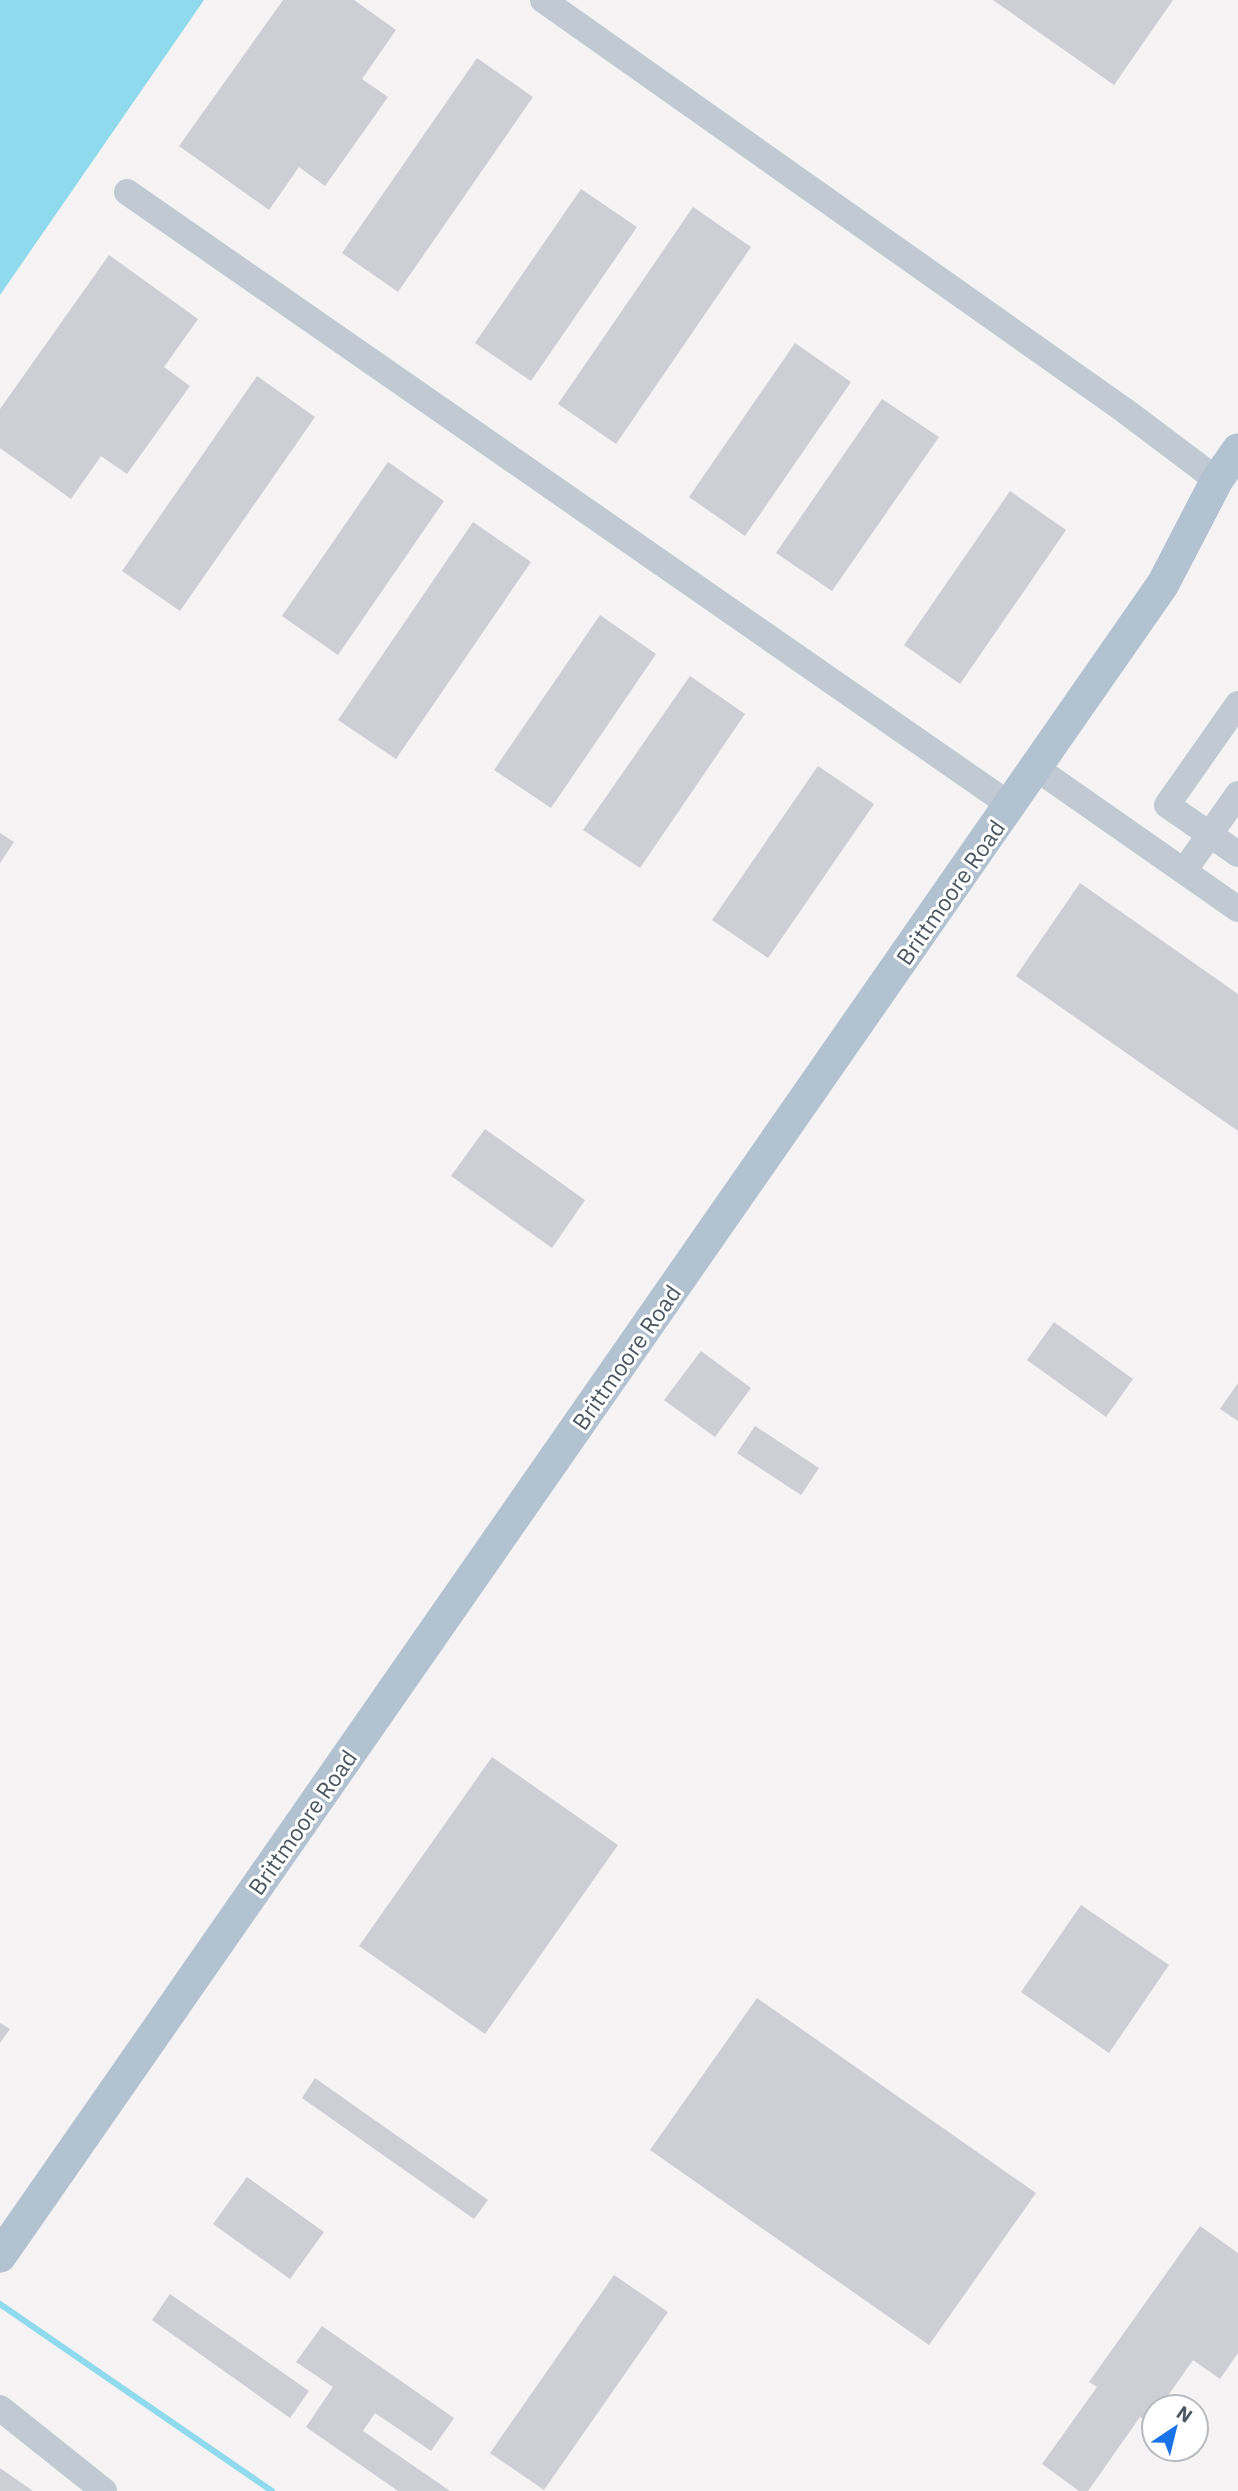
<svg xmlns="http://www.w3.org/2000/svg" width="1238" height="2491" viewBox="0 0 1238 2491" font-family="'IBM Plex Sans',sans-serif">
<rect width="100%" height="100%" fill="#f5f3f3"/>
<!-- water -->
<path fill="#90daee" d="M 0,0 L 204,0 L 0,295 Z"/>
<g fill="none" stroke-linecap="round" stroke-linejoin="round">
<!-- stream -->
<path stroke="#90daee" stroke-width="6" d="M 0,2304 L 272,2491"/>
</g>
<!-- building -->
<path fill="#cdcfd5" d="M 283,0 L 354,0 L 396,30 L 362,79 L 388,97 L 325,186 L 299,167 L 269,210 L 179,146 Z
M 993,0 L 1173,0 L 1114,85 Z
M 477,58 L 533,97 L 398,292 L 342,253 Z
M 581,189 L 637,227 L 531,381 L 475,343 Z
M 693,207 L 751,247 L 616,444 L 558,404 Z
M 109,255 L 198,319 L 164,367 L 190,386 L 127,474 L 101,456 L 71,499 L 0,448 L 0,409 Z
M 795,343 L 851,382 L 745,536 L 689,497 Z
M 257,376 L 315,417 L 180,611 L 122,571 Z
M 882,399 L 939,437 L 832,591 L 776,553 Z
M 388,462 L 444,501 L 338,655 L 282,616 Z
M 1010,491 L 1066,530 L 960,684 L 904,645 Z
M 473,522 L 531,562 L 396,759 L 338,720 Z
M 600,615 L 656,654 L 551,808 L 494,770 Z
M 690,676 L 745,714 L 640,868 L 583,830 Z
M 818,766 L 874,804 L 768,958 L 712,920 Z
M 0,833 L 14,842 L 0,863 Z
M 1080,883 L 1238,994 L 1238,1131 L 1016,976 Z
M 485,1129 L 585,1200 L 552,1248 L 451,1176 Z
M 1054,1322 L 1133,1379 L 1106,1417 L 1027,1360 Z
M 701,1351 L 751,1388 L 715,1437 L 664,1400 Z
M 1238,1383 L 1238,1421 L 1220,1409 Z
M 755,1426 L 819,1468 L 801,1495 L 737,1453 Z
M 492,1757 L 618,1845 L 485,2034 L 359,1946 Z
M 1081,1905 L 1169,1965 L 1109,2053 L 1021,1992 Z
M 757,1998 L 1036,2193 L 929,2345 L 650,2150 Z
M 0,2023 L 10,2029 L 0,2043 Z
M 315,2078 L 488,2200 L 474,2219 L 302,2098 Z
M 247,2177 L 324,2232 L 290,2279 L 213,2224 Z
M 1200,2226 L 1238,2253 L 1238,2353 L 1220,2379 L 1193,2360 L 1160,2407 L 1154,2407 L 1154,2415 L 1148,2423 L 1140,2417 L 1088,2491 L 1079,2491 L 1042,2464 L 1097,2387 L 1089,2382 Z
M 614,2275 L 668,2312 L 544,2490 L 490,2453 Z
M 170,2294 L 309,2391 L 290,2418 L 152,2320 Z
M 322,2326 L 454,2418 L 431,2451 L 375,2413 L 363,2431 L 450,2491 L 398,2491 L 306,2427 L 333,2387 L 296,2362 Z
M 0,2468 L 33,2491 L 0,2491 Z"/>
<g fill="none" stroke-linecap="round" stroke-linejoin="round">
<!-- minor -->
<path stroke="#c1cad2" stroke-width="26" d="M 543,0 L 1124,410 L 1217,480
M 127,192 L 1010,805
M 1238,704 L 1167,805 L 1238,854
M 1036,768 L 1238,909
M 1184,871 L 1238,794
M 0,2408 L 104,2491"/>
<!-- major -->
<path stroke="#b3c2d1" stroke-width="33" d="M 0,2256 L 1163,584 L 1217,480 L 1238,450"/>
</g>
<g text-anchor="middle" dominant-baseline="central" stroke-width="6" stroke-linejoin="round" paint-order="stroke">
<!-- street labels -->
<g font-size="23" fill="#4a5661" stroke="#fff">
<text transform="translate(950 892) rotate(-55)">Brittmoore Road</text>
<text transform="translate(626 1357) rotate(-55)">Brittmoore Road</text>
<text transform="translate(302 1822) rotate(-55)">Brittmoore Road</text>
</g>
</g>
<!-- north arrow -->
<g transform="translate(1175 2428) rotate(35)"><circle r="33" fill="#ffffff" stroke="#b7bbc0" stroke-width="2"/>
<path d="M0-5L12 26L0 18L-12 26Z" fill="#1a73e8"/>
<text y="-10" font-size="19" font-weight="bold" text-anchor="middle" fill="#4a5661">N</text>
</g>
</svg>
